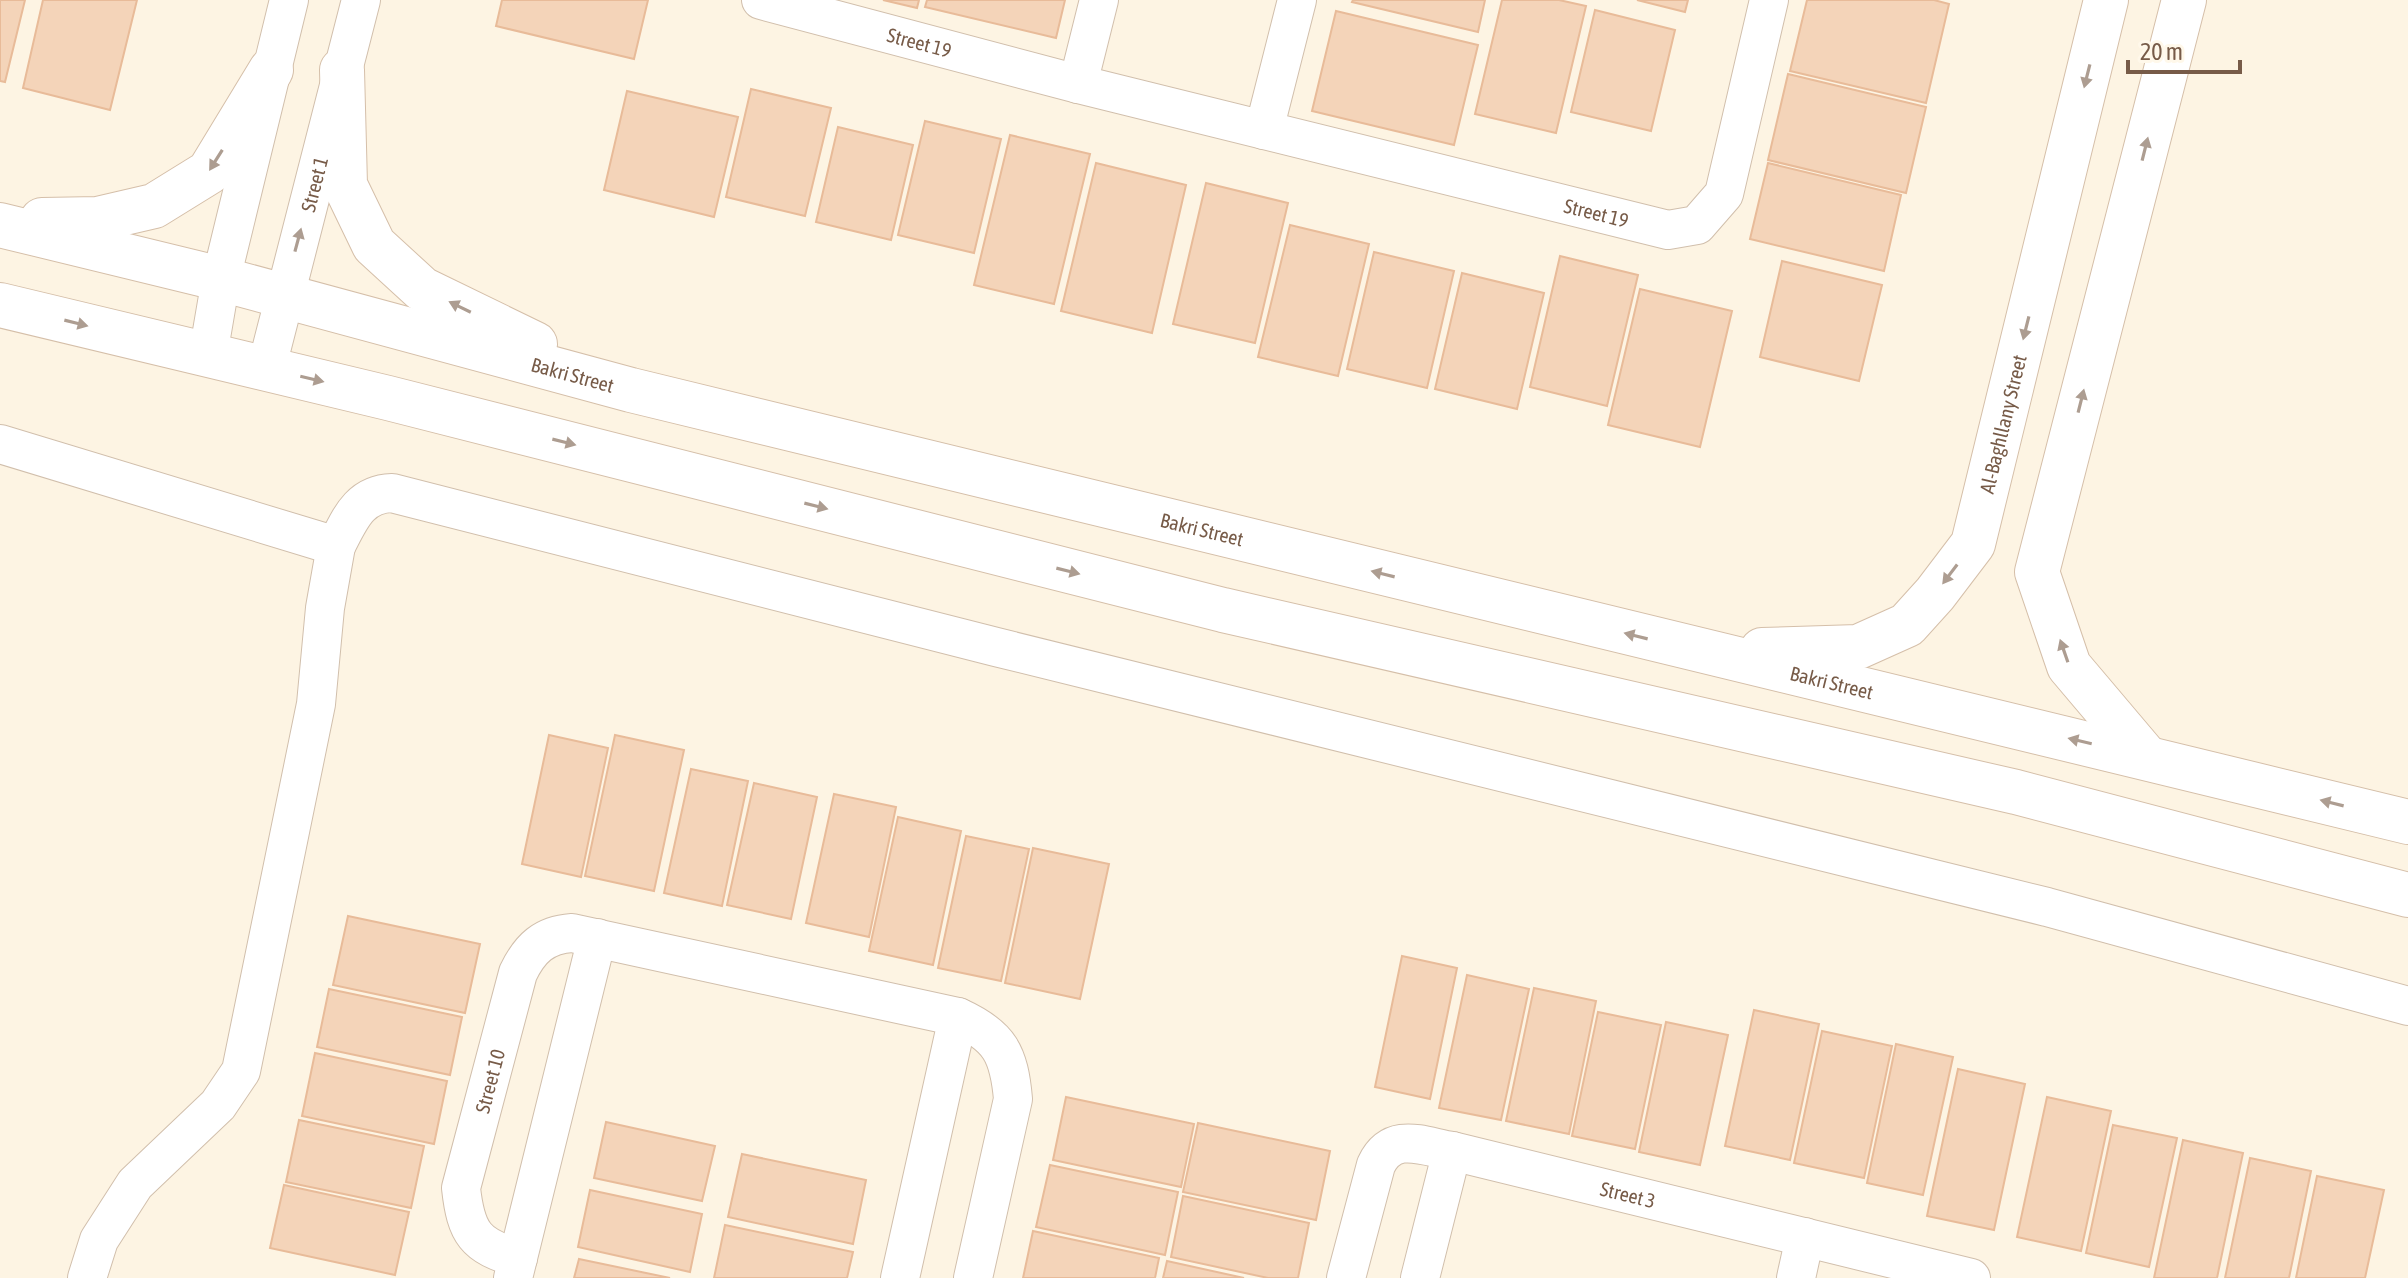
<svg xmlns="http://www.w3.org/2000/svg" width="2408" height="1278" viewBox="0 0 2408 1278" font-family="'Asap Condensed',sans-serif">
<rect width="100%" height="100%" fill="#fdf4e3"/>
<!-- building -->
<path fill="#f4d4b9" stroke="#e8bb99" stroke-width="2" d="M 0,0 L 25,0 L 5,82 L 0,81 Z
M 43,0 L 137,0 L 110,110 L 23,88 Z
M 502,0 L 648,0 L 634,59 L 496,26 Z
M 883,0 L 919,0 L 917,8 Z
M 927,0 L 1065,0 L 1056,38 L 925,7 Z
M 1353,0 L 1485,0 L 1478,32 L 1352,2 Z
M 1502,0 L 1559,0 L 1586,6 L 1556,133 L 1475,114 Z
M 1637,0 L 1688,0 L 1685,12 Z
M 1807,0 L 1934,0 L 1949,4 L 1926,103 L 1790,71 Z
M 1595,10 L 1675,30 L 1651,131 L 1571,112 Z
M 1336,11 L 1478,45 L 1454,145 L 1312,111 Z
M 1788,74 L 1926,107 L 1906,193 L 1768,160 Z
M 751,89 L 831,108 L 805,216 L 726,197 Z
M 627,91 L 738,117 L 714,217 L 604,190 Z
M 925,121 L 1001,139 L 974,253 L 898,235 Z
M 838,127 L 913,145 L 891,240 L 816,222 Z
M 1010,135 L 1090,154 L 1054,304 L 974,285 Z
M 1096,163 L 1186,185 L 1152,333 L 1061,311 Z
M 1768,163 L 1901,195 L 1884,271 L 1750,239 Z
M 1206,183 L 1288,203 L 1255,343 L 1173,324 Z
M 1290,225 L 1369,244 L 1338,376 L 1258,357 Z
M 1374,252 L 1454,271 L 1427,388 L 1347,369 Z
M 1560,256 L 1638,275 L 1607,406 L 1530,387 Z
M 1782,261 L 1882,285 L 1859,381 L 1760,357 Z
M 1462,273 L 1544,293 L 1517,409 L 1435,389 Z
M 1640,289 L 1732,311 L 1700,447 L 1608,425 Z
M 549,735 L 608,748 L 581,877 L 522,864 Z
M 615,735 L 684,750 L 654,891 L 585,876 Z
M 691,769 L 748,781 L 722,906 L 664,893 Z
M 754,783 L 817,797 L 791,919 L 727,905 Z
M 834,794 L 896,807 L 869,937 L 806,923 Z
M 898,817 L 961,831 L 933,965 L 869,951 Z
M 966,836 L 1029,849 L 1001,981 L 938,968 Z
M 1033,848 L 1109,864 L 1080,999 L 1005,983 Z
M 348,916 L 480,944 L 465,1013 L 333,985 Z
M 1402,956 L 1457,968 L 1430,1099 L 1375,1087 Z
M 1467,975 L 1529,989 L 1501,1120 L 1439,1108 Z
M 1534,988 L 1596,1001 L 1569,1134 L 1506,1121 Z
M 329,989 L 462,1017 L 450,1075 L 317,1047 Z
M 1754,1010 L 1819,1024 L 1790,1160 L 1725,1146 Z
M 1598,1012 L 1661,1025 L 1635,1149 L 1572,1136 Z
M 1666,1022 L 1728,1035 L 1700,1165 L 1639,1152 Z
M 1822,1031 L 1892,1046 L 1864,1178 L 1794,1163 Z
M 1896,1044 L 1953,1057 L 1923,1195 L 1867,1183 Z
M 315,1053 L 447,1081 L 434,1144 L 302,1116 Z
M 1958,1069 L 2025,1084 L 1994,1230 L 1927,1216 Z
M 1066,1097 L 1194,1124 L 1181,1187 L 1053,1160 Z
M 2047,1097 L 2111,1111 L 2081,1251 L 2017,1237 Z
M 299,1120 L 424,1146 L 411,1208 L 286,1182 Z
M 606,1122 L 715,1146 L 702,1201 L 594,1178 Z
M 1198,1123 L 1330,1151 L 1316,1220 L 1183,1192 Z
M 2113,1125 L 2177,1138 L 2149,1267 L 2086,1253 Z
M 2183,1140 L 2243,1153 L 2217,1278 L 2154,1278 Z
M 742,1154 L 866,1180 L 853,1244 L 728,1217 Z
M 2250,1158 L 2311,1171 L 2289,1278 L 2225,1278 Z
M 1050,1165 L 1178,1192 L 1165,1255 L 1036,1227 Z
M 2317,1176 L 2384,1190 L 2365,1278 L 2296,1278 Z
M 284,1185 L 409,1212 L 395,1275 L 270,1248 Z
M 590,1190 L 702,1214 L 690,1272 L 578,1247 Z
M 1183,1196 L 1309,1223 L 1298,1278 L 1268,1278 L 1171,1257 Z
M 725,1225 L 853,1252 L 847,1278 L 714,1278 Z
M 1033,1231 L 1159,1258 L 1155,1278 L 1023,1278 Z
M 579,1259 L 670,1278 L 574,1278 Z
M 1167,1261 L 1244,1278 L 1163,1278 Z"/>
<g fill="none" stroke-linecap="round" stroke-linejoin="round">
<defs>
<g id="minor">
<path id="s1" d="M 761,0 L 1078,84 L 1668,230 L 1697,225 L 1724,194 L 1769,0"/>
<path d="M 1078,84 L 1099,0"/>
<path d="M 1264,130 L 1297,0"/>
<path d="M 208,355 L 221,279 L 289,0"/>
<path id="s2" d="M 266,370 L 361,0"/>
<path d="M 0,444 L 336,546 C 350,519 359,494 392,493 L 996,647 L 2047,907 L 2408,1006"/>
<path id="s3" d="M 518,1258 C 475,1246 466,1233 461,1188 L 518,973 C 530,948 544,935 572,933 L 958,1017 C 1000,1036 1009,1054 1013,1099 L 973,1278"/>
<path d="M 87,1278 L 99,1240 L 135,1184 L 218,1105 L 241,1071 L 316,704 L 325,608 L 336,546"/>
<path d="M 513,1278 L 597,938"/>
<path d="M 900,1278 L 958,1017"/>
<path id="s4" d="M 1346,1278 L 1376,1165 C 1392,1131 1422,1146 1452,1151 L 1971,1278"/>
<path d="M 1420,1278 L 1452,1151"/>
<path d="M 1796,1278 L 1805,1237"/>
</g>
<g id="secondary">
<path d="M 342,70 L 345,185 L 374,245 L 422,289 L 535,344"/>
<path d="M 42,220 L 98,219 L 154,206 L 209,172 L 271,70"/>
<path id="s5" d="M 0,225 L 221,279 L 631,390 L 2408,822"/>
<path d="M 0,305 L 388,398 L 1223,610 L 2016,792 L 2408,895"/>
<path id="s6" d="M 1762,650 L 1858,647 L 1907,625 L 1935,594 L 1973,544 L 2106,0"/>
<path d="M 2146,757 L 2069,666 L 2037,572 L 2184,0"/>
</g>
</defs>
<!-- minor casing -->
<use href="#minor" stroke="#d1bfac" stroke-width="40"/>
<!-- secondary casing -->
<use href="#secondary" stroke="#d5bfa9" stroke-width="46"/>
<!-- minor -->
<use href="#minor" stroke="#fff" stroke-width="38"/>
<!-- secondary -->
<use href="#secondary" stroke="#fff" stroke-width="44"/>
</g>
<!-- one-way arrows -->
<defs><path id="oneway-solid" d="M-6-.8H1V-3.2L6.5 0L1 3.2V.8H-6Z" transform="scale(2)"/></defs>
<g fill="#ad9d91">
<use href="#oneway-solid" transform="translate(2087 76) rotate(104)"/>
<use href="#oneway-solid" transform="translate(2145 149) rotate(-76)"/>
<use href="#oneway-solid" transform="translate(216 160) rotate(122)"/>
<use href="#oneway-solid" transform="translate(298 240) rotate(-75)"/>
<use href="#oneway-solid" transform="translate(460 307) rotate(-154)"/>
<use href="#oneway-solid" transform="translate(76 323) rotate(14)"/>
<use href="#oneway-solid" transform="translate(2026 328) rotate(104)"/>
<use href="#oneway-solid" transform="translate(312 379) rotate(13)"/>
<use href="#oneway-solid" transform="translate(2081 401) rotate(-76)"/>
<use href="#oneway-solid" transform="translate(564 442) rotate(14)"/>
<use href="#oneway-solid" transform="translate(816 506) rotate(14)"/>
<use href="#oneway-solid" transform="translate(1068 571) rotate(14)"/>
<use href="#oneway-solid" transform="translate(1383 574) rotate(-166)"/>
<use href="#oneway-solid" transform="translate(1950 574) rotate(127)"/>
<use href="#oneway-solid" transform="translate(1636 636) rotate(-166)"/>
<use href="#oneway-solid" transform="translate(2064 651) rotate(-109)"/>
<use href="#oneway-solid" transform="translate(2080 741) rotate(-167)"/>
<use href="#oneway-solid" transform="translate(2332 803) rotate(-166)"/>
</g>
<g text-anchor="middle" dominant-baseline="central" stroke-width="6" stroke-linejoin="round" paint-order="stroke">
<!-- street labels -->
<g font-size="20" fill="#775b48" stroke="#fff8ea">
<text stroke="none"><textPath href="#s1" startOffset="164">Street 19</textPath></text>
<text stroke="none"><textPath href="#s2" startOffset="192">Street 1</textPath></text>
<text stroke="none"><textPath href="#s1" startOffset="862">Street 19</textPath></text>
<text stroke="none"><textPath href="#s5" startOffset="592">Bakri Street</textPath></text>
<text stroke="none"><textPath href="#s6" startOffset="378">Al-Baghllany Street</textPath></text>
<text stroke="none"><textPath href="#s5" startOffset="1240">Bakri Street</textPath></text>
<text stroke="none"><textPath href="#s5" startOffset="1888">Bakri Street</textPath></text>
<text stroke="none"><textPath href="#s3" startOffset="210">Street 10</textPath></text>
<text stroke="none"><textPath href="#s4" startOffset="384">Street 3</textPath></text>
</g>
</g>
<!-- scale -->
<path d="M2128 60v12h112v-12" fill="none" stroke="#775b48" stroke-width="4"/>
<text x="2140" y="60" font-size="24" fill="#775b48" stroke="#fff8ea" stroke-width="6" paint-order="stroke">20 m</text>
</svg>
